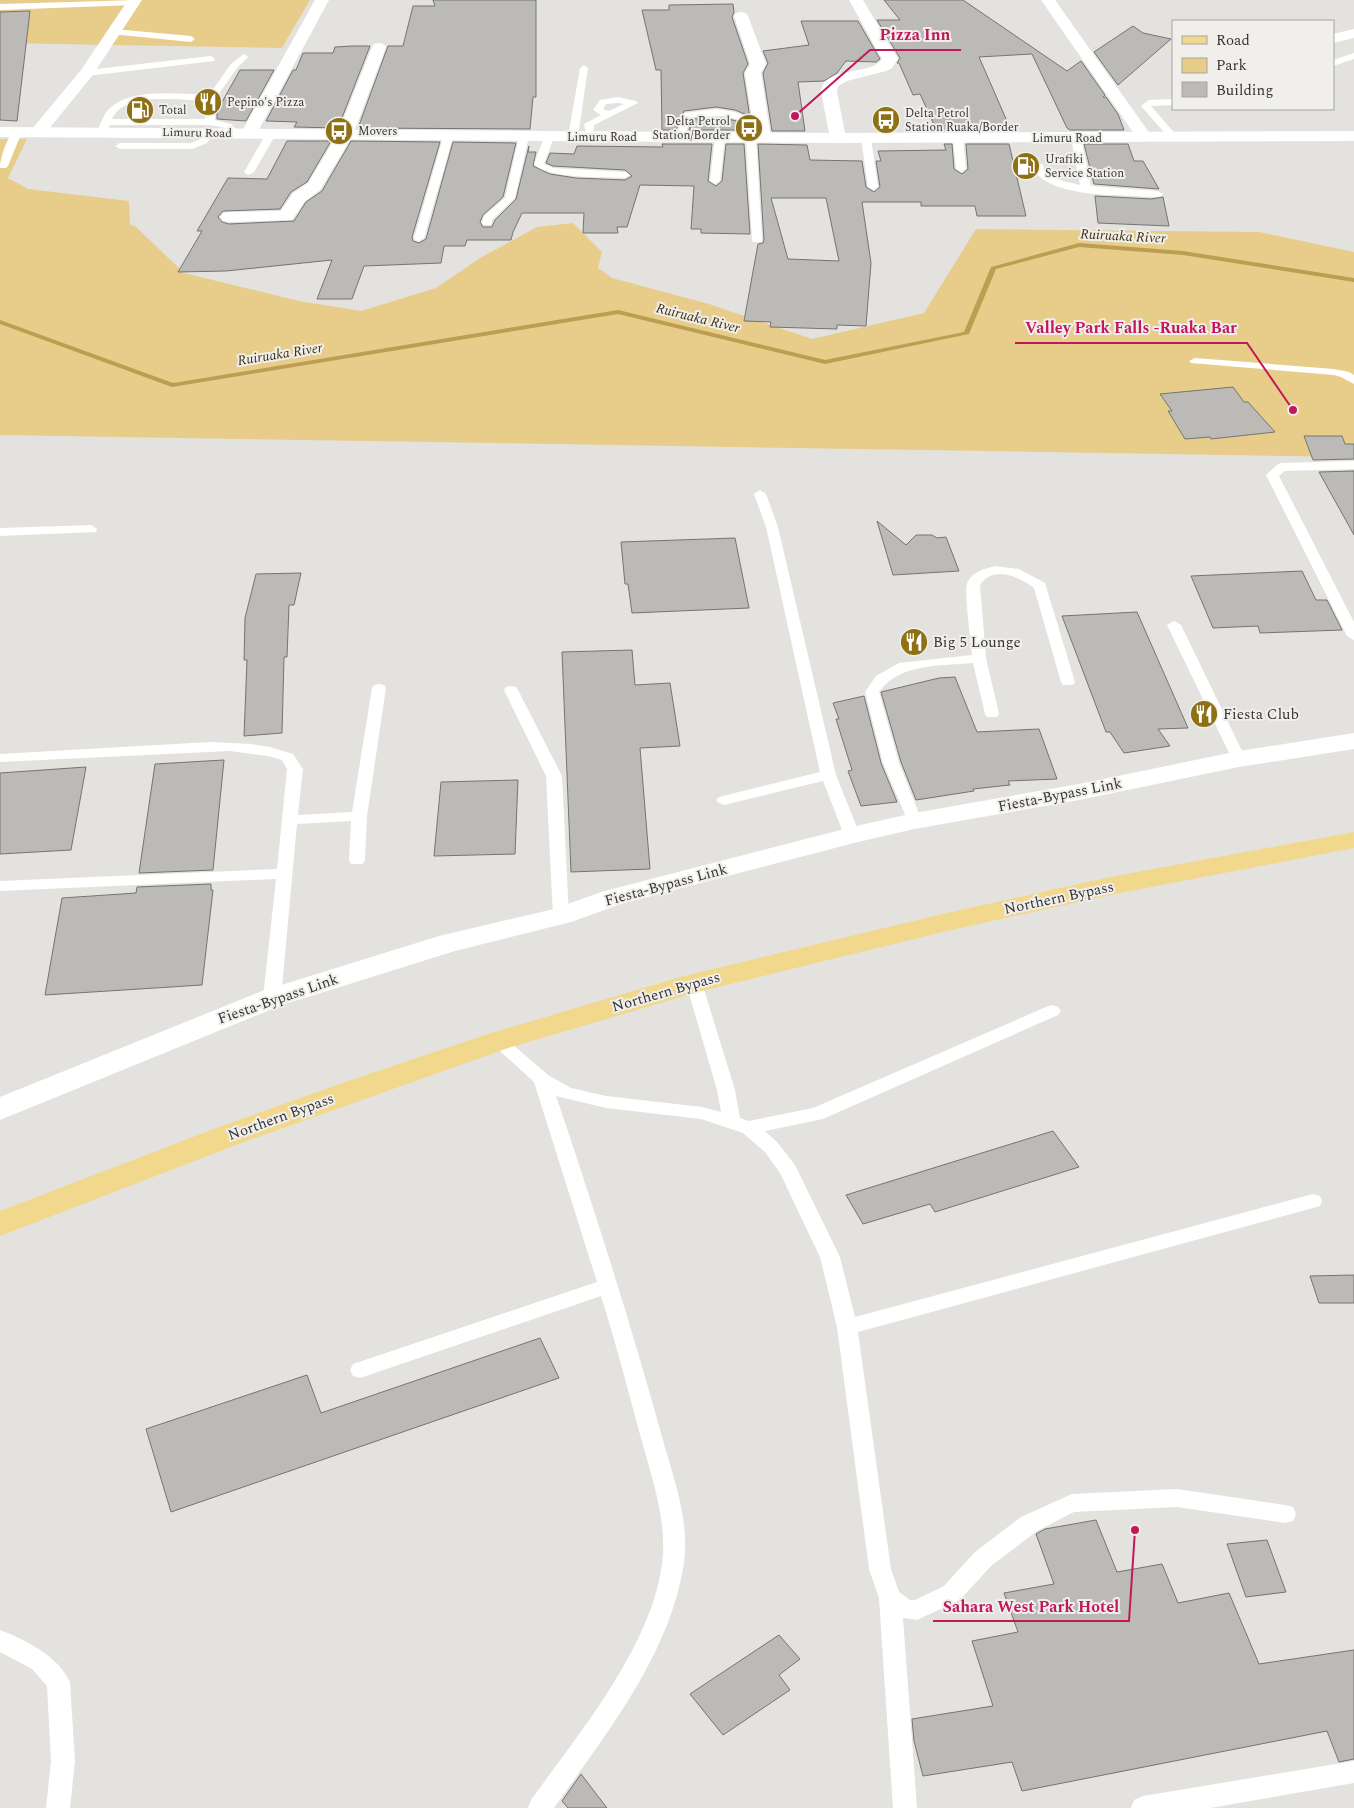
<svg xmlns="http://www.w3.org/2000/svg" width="1354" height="1808" viewBox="0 0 1354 1808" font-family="Spectral,serif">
<rect width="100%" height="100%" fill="#e3e2df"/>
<!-- green -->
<path fill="#e7cd89" d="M 0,0 L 310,0 L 282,48 L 0,43 Z
M 0,139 L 27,139 L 8,178 L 28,189 L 129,201 L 130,225 L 135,226 L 184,273 L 299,301 L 361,311 L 436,288 L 480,258 L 537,227 L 573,223 L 602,252 L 598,268 L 612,278 L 709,304 L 812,339 L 924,313 L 976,229 L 1259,232 L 1354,252 L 1354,457 L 0,435 Z"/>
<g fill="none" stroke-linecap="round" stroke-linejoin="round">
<!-- stream -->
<path fill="#bb9e51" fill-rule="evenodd" d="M 1079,243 L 1183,251 L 1354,278 L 1354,282 L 1183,255 L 1079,247 L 996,269 L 969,334 L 825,364 L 618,314 L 172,387 L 0,324 L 0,320 L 173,383 L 618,310 L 825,360 L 964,332 L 991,267 Z"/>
</g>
<!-- building -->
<path fill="#bbbab7" stroke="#757472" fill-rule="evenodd" d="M 433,0 L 536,0 L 536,97 L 533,97 L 530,129 L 358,128 L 388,46 L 403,46 L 413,6 L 435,6 Z
M 884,0 L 963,0 L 1067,71 L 1081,61 L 1105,95 L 1103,97 L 1106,97 L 1118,114 L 1124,130 L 1070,130 L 1067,128 L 1032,54 L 979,57 L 1010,128 L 1005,128 L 1006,130 L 937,131 L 920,94 L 913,95 L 899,63 L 897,63 L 900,58 L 877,20 L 900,20 Z
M 733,4 L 734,12 L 732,17 L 748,64 L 743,73 L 752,131 L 747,115 L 735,110 L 716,107 L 684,111 L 676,130 L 662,130 L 661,70 L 656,70 L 642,10 L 669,10 L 669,5 Z
M 30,11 L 17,121 L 0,120 L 0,12 Z
M 801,21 L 858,21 L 880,59 L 876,62 L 846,61 L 837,73 L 824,81 L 798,82 L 805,131 L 772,131 L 763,73 L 768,63 L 763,51 L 809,45 Z
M 1133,26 L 1143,33 L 1171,39 L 1118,85 L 1094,52 Z
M 352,46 L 370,46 L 338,128 L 294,127 L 297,122 L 266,121 L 293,70 L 296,70 L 303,53 L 333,53 L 335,47 Z
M 240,70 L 274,70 L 246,121 L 217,119 L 217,111 Z
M 724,118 L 737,121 L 738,130 L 689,130 L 692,119 Z
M 287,141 L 331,141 L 307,182 L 291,192 L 280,209 L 223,211 L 218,217 L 222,222 L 229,224 L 294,221 L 306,202 L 322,191 L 351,141 L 440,142 L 412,237 L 413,241 L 419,243 L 426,239 L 453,142 L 516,143 L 503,197 L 483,215 L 480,222 L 483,227 L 492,227 L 495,220 L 516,199 L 529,146 L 528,152 L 536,152 L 533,166 L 550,174 L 576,178 L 625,180 L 632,176 L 625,170 L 553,166 L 546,163 L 550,153 L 574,154 L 577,146 L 663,147 L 662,144 L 712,144 L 708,181 L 716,186 L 722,181 L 726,144 L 744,144 L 750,234 L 701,233 L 701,229 L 691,229 L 694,186 L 640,185 L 627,227 L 617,227 L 618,233 L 583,233 L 584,213 L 522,213 L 513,232 L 511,240 L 467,240 L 465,246 L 444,246 L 441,263 L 364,266 L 352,299 L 317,299 L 332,260 L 226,271 L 178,272 L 202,231 L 197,231 L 228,178 L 267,179 Z
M 758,144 L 807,145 L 810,160 L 862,161 L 866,187 L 874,192 L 880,187 L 876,161 L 881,161 L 878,151 L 946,150 L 944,144 L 952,144 L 954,169 L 962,174 L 968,169 L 966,144 L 1009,144 L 1026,216 L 977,216 L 975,206 L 921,206 L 921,202 L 862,202 L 871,263 L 866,326 L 837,325 L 837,329 L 770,327 L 771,322 L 744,321 L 758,244 L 763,243 L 764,240 ZM 771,198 L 826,198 L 839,261 L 788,259 Z
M 1084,144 L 1128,144 L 1134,161 L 1143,161 L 1159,189 L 1094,184 Z
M 1095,196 L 1151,199 L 1163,197 L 1169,226 L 1098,223 Z
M 1233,387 L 1244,402 L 1248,402 L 1275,432 L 1211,439 L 1210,437 L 1185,439 L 1168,411 L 1172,411 L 1160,394 Z
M 1304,436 L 1342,436 L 1345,444 L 1354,444 L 1354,459 L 1313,460 Z
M 1354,471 L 1354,535 L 1319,472 Z
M 877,521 L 906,545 L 916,535 L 932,535 L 937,538 L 946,537 L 959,571 L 893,575 Z
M 735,538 L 749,608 L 632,613 L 628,584 L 625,584 L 621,542 Z
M 1302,571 L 1316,600 L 1327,600 L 1342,630 L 1260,633 L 1258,626 L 1213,628 L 1191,576 Z
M 301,573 L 294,605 L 289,605 L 287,657 L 284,657 L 282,733 L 244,736 L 247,660 L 244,660 L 245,618 L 256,574 Z
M 1137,612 L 1188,728 L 1158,729 L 1170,746 L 1124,753 L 1110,732 L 1106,732 L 1062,616 Z
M 632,650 L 635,685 L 670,683 L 680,746 L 640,748 L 650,869 L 571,872 L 562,652 Z
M 955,677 L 977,732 L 1039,729 L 1057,779 L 1008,781 L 1010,785 L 973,789 L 974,791 L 916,800 L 901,762 L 881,692 L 939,678 Z
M 864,696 L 881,763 L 897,802 L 861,806 L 848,771 L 852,770 L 836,719 L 839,719 L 833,703 Z
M 224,760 L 213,870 L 139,873 L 155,764 Z
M 86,767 L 71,850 L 0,854 L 0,773 Z
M 518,780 L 515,854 L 434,856 L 441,782 Z
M 211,884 L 211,890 L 213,890 L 202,985 L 45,995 L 62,898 L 136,893 L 137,887 Z
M 1053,1131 L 1079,1167 L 935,1212 L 930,1204 L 863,1224 L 846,1195 Z
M 1354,1275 L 1354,1303 L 1319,1303 L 1310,1276 Z
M 540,1338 L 559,1378 L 171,1512 L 146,1429 L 307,1375 L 321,1413 Z
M 1096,1520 L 1117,1572 L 1162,1564 L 1178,1603 L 1229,1593 L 1259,1664 L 1354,1650 L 1354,1759 L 1339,1762 L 1327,1731 L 1022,1791 L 1012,1762 L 923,1776 L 914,1741 L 912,1719 L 993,1706 L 972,1641 L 1018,1632 L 1004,1593 L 1054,1584 L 1036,1534 L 1045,1529 Z
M 1267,1540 L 1286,1592 L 1246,1597 L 1227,1544 Z
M 779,1635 L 800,1659 L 779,1675 L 790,1690 L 723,1735 L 690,1694 Z
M 581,1774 L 607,1808 L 568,1808 L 562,1801 Z"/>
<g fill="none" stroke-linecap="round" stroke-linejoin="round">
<!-- lane -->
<path fill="#fff" fill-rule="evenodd" d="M 137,0 L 138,2 L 134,5 L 0,10 L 0,4 Z
M 114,29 L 191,36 L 195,39 L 191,42 L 111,34 L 110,32 Z
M 1354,53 L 1354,59 L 1333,66 L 1333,60 Z
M 244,54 L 248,57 L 237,68 L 216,98 L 215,120 L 231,124 L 240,133 L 238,135 L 232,135 L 225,128 L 210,125 L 110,125 L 106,132 L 100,132 L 98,130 C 101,123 103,115 109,109 C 130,87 181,94 209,95 L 231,64 ZM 174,99 L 206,101 L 205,119 L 112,119 C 122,97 154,99 174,99 Z
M 211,56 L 215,59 L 214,61 L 87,76 L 82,73 L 87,70 Z
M 584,65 L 588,68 L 578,137 L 573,140 L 568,137 L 580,68 Z
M 618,97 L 636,101 L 638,103 L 594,125 L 593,139 L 587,139 L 584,124 L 601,115 L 593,110 L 600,100 ZM 618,103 L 624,104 L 609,111 L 603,109 L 606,104 Z
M 1173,99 L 1173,105 L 1151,106 L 1178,137 L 1173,140 L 1170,139 L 1141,106 L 1149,100 Z
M 716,109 L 735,112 L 746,117 L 750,135 L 756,138 L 762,240 L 761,242 L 753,242 L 752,240 L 746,140 L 741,137 L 739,120 L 724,116 L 691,117 L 684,139 L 678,139 L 676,137 L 684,113 Z
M 17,129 L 22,132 L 8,166 L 6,168 L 0,168 C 0,158 8,133 17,129 Z
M 210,129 L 215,132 L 207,143 L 192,149 L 120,149 L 115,146 L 120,143 L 191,143 L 201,139 L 207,130 Z
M 271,131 L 276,134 L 254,172 L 249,175 L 246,174 L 244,172 L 266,134 Z
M 524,133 L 529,136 L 515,198 L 493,219 L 491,225 L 483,225 L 482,223 L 484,216 L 505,198 L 519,136 Z
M 448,134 L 453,137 L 424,238 L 419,241 L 415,240 L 414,238 L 443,137 Z
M 549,134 L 554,137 L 544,164 L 553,168 L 625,172 L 630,175 L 625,178 C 604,177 546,179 534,164 L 544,137 Z
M 720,134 L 725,137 L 720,181 L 715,184 L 710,181 L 715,137 Z
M 866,135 L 871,138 L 878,187 L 873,190 L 868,187 L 861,138 Z
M 958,135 L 963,138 L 966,169 L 961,172 L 956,169 L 953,138 Z
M 1076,135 L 1081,138 L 1091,186 L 1158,191 L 1163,194 L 1162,196 C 1153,198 1143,196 1134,196 C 1105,195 1053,195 1034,171 L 1037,164 L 1043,164 L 1044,170 L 1050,176 L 1063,181 L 1080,185 L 1071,138 Z
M 1195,358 L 1334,369 L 1349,372 L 1354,375 L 1354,384 L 1341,377 L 1334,375 L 1191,363 L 1189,361 Z
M 1354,461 L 1354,469 L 1285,471 L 1279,476 L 1354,622 L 1354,640 L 1347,636 L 1266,475 L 1278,464 L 1282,463 Z
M 760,490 L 766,494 L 778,527 L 836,775 L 860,835 L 858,838 L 846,838 L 844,835 L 823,781 L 724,805 L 719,803 L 716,800 L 719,797 L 820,772 L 766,527 L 754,494 Z
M 91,525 L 97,529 L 96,532 L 0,536 L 0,528 Z
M 995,566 L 1019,569 L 1045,583 L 1075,682 L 1073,685 L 1063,685 L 1061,682 L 1034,588 C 1018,576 993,565 980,585 L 986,658 L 999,714 L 997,717 L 987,717 L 985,714 L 973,663 C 941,666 899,663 879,692 L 899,763 L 922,821 L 919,824 L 909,824 L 883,763 L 865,692 L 876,676 L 899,663 L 972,655 C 971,643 964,591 967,584 C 971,572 984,569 995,566 Z
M 1174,621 L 1181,625 L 1246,759 L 1244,762 L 1234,762 L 1232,759 L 1167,625 Z
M 379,684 L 384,685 L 386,688 L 367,816 L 365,860 L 363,864 L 351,864 L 349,860 L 351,821 L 297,824 L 281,998 L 278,1002 L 272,1004 L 266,1002 L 263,998 L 276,879 L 0,891 L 0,881 L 277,869 L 287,769 L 282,760 L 268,756 L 230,751 L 0,762 L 0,754 L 210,742 L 251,744 L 270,747 L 293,754 L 303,769 L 298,815 L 352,812 L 372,688 L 374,685 Z
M 511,686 L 516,687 L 518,690 L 562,776 L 569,916 L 567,920 L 561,921 L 555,920 L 553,916 L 546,776 L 504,690 L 506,687 Z
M 694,977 L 700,979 L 702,983 L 735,1090 L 740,1118 L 749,1121 L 813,1108 L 1046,1007 L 1052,1005 L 1058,1007 L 1061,1011 L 1058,1015 L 823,1119 L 765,1131 L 777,1142 L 795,1165 L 840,1257 L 855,1317 L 1313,1194 L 1320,1196 L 1322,1201 L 1320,1206 L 1313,1208 L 858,1332 L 891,1569 L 899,1592 L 910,1600 L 915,1600 L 944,1586 L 975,1552 L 1021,1517 L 1072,1494 L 1177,1489 L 1285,1505 L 1293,1507 L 1296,1514 L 1293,1521 L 1285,1523 L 1177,1507 L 1074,1512 L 1037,1531 L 991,1566 L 960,1600 L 917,1620 L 903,1618 L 917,1808 L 893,1808 L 879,1598 L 869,1569 L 837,1327 L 820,1257 L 780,1173 L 765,1152 L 743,1133 L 701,1119 L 606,1108 L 556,1096 C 593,1205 628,1315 659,1426 C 671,1472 692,1521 683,1569 C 667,1659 605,1735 554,1808 L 528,1808 L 531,1800 C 580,1732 658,1639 663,1553 C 665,1514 651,1475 641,1438 C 628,1391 616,1343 601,1296 L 360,1378 L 353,1376 L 350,1370 L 353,1364 L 597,1282 L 534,1082 L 489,1041 L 492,1037 L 498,1035 L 504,1037 L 548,1075 L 571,1088 L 606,1096 L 702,1107 L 721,1112 L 717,1090 L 686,983 L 688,979 Z
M 0,1630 C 26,1640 58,1656 70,1682 L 75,1761 L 70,1808 L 46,1808 L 51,1761 L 47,1686 L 32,1669 L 0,1652 Z
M 1354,1761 L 1354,1783 L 1210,1808 L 1131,1808 L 1134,1800 L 1143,1796 Z"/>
<!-- street -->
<path fill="#fff" fill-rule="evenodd" d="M 128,0 L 142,0 L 92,76 L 44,135 L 32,135 L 30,132 L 32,129 L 81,70 Z
M 315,0 L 329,0 L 257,133 L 255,136 L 243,136 L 241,133 Z
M 849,0 L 863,0 L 898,59 L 892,68 L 886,71 L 847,81 L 838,86 L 837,92 L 846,138 L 844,141 L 832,141 L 830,138 L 821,92 L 823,84 C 836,67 873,74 882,59 Z
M 1041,0 L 1055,0 L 1153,138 L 1151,141 L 1139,141 Z
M 741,12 L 746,13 L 748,16 L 766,64 L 761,73 L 771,138 L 769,141 L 757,141 L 755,138 L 745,73 L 750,64 L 734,16 L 736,13 Z
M 1354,29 L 1354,38 L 1333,43 L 1333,34 Z
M 379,43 L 384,44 L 386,47 L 353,135 L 320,190 L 305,201 L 292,220 L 229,222 L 223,221 L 220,217 L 223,213 L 229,212 L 281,211 L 293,193 L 308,183 L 337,135 L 372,47 L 374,44 Z
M 1354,733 L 1354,749 L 1239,767 L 1079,800 L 914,829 L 854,843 L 621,904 L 571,922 L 455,951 L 282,1005 L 0,1120 L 0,1097 L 262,991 L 439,936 L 554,909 L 601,892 L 852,827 L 914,813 L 1079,784 L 1239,751 Z"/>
<!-- secondary -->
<path fill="#fff" fill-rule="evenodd" d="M 0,127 L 838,133 L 1354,131 L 1354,141 L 838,143 L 0,137 Z"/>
<!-- primary -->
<path fill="#f2d88c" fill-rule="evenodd" d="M 1354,832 L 1354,848 L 1110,895 L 947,931 L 698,992 L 508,1048 L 376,1095 L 241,1143 L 0,1236 L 0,1211 L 219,1127 L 354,1079 L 488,1034 L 684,976 L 947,913 L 1110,877 Z"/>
</g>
<!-- icons -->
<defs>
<symbol id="restaurant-disc" viewBox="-11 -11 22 22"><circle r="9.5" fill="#8e7114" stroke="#f0efec"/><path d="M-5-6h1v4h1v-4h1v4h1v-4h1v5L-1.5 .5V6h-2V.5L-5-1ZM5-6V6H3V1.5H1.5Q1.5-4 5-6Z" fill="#fff"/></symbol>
<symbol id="fuel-disc" viewBox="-11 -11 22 22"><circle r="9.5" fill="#8e7114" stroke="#f0efec"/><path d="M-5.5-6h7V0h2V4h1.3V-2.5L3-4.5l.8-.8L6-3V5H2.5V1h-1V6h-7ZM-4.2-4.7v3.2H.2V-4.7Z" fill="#fff"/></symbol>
<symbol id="bus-disc" viewBox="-11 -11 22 22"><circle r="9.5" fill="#8e7114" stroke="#f0efec"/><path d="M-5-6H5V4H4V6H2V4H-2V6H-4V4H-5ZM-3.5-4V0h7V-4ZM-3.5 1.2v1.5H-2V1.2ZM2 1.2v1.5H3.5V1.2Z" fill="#fff"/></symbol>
</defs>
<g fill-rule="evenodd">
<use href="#restaurant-disc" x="192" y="86" width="32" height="32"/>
<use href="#fuel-disc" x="124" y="94" width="32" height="32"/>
<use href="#bus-disc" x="870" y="104" width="32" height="32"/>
<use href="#bus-disc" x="733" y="112" width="32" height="32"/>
<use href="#bus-disc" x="323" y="115" width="32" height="32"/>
<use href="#fuel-disc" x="1010" y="150" width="32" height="32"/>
<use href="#restaurant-disc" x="898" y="626" width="32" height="32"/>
<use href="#restaurant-disc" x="1188" y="698" width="32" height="32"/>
</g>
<g text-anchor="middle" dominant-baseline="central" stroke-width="4" stroke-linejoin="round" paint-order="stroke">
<!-- far-poi labels -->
<g font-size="12" fill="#363534" stroke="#f0efec" text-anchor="start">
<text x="227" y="102">Pepino's Pizza</text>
<text x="159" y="110">Total</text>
<text x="905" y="113">Delta Petrol<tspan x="905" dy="14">Station Ruaka/Border</tspan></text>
<text x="730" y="121" text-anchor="end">Delta Petrol<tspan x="730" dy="14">Station/Border</tspan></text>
<text x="358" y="131">Movers</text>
<text x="1045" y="159">Urafiki<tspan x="1045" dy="14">Service Station</tspan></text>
</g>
<!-- far-street labels -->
<g font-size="12" fill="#363534" stroke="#f0efec">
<text transform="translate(197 133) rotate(1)">Limuru Road</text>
<text x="602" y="137">Limuru Road</text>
<text x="1067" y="138">Limuru Road</text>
</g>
<!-- far-water labels -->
<g font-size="14" font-style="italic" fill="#3e3210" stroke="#f0efec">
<text transform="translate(1123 236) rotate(3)">Ruiruaka River</text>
<text transform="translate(698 318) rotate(14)">Ruiruaka River</text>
<text transform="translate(280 354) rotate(-9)">Ruiruaka River</text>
</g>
<!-- poi labels -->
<g font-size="15" fill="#363534" stroke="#f0efec" text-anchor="start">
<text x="933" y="642">Big 5 Lounge</text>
<text x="1223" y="714">Fiesta Club</text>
</g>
<!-- street labels -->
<g font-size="15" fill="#363534" stroke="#f0efec">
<text transform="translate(1060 795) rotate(-11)">Fiesta-Bypass Link</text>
<text transform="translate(666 885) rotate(-15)">Fiesta-Bypass Link</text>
<text transform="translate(1059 898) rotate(-12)">Northern Bypass</text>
<text transform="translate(666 992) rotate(-16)">Northern Bypass</text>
<text transform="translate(278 999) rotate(-19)">Fiesta-Bypass Link</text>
<text transform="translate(281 1117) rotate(-20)">Northern Bypass</text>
</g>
</g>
<!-- callouts -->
<path fill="none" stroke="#c2185b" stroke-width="2" d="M795 116L870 50H961M1293 410L1247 343H1015M1135 1530L1129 1621H933"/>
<g fill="#c2185b" stroke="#f0efec" stroke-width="2">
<circle cx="795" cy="116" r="5"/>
<circle cx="1293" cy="410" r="5"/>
<circle cx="1135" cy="1530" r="5"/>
</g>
<g font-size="16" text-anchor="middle" font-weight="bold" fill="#c2185b" stroke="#f0efec" stroke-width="4" stroke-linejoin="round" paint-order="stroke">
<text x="915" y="40">Pizza Inn</text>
<text x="1131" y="333">Valley Park Falls -Ruaka Bar</text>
<text x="1031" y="1612">Sahara West Park Hotel</text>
</g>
<!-- legend -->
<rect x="1172" y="20" width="162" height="90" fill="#f0efec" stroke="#a6a5a2"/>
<rect x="1182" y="36" width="25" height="8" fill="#f2d88c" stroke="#a6a5a2"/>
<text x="1216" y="45" font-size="15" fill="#363534">Road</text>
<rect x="1182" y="58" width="25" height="15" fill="#e7cd89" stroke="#a6a5a2"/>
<text x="1216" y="70" font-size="15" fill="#363534">Park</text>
<rect x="1182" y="82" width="25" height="15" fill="#bbbab7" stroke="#a6a5a2"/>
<text x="1216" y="95" font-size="15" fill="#363534">Building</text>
</svg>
